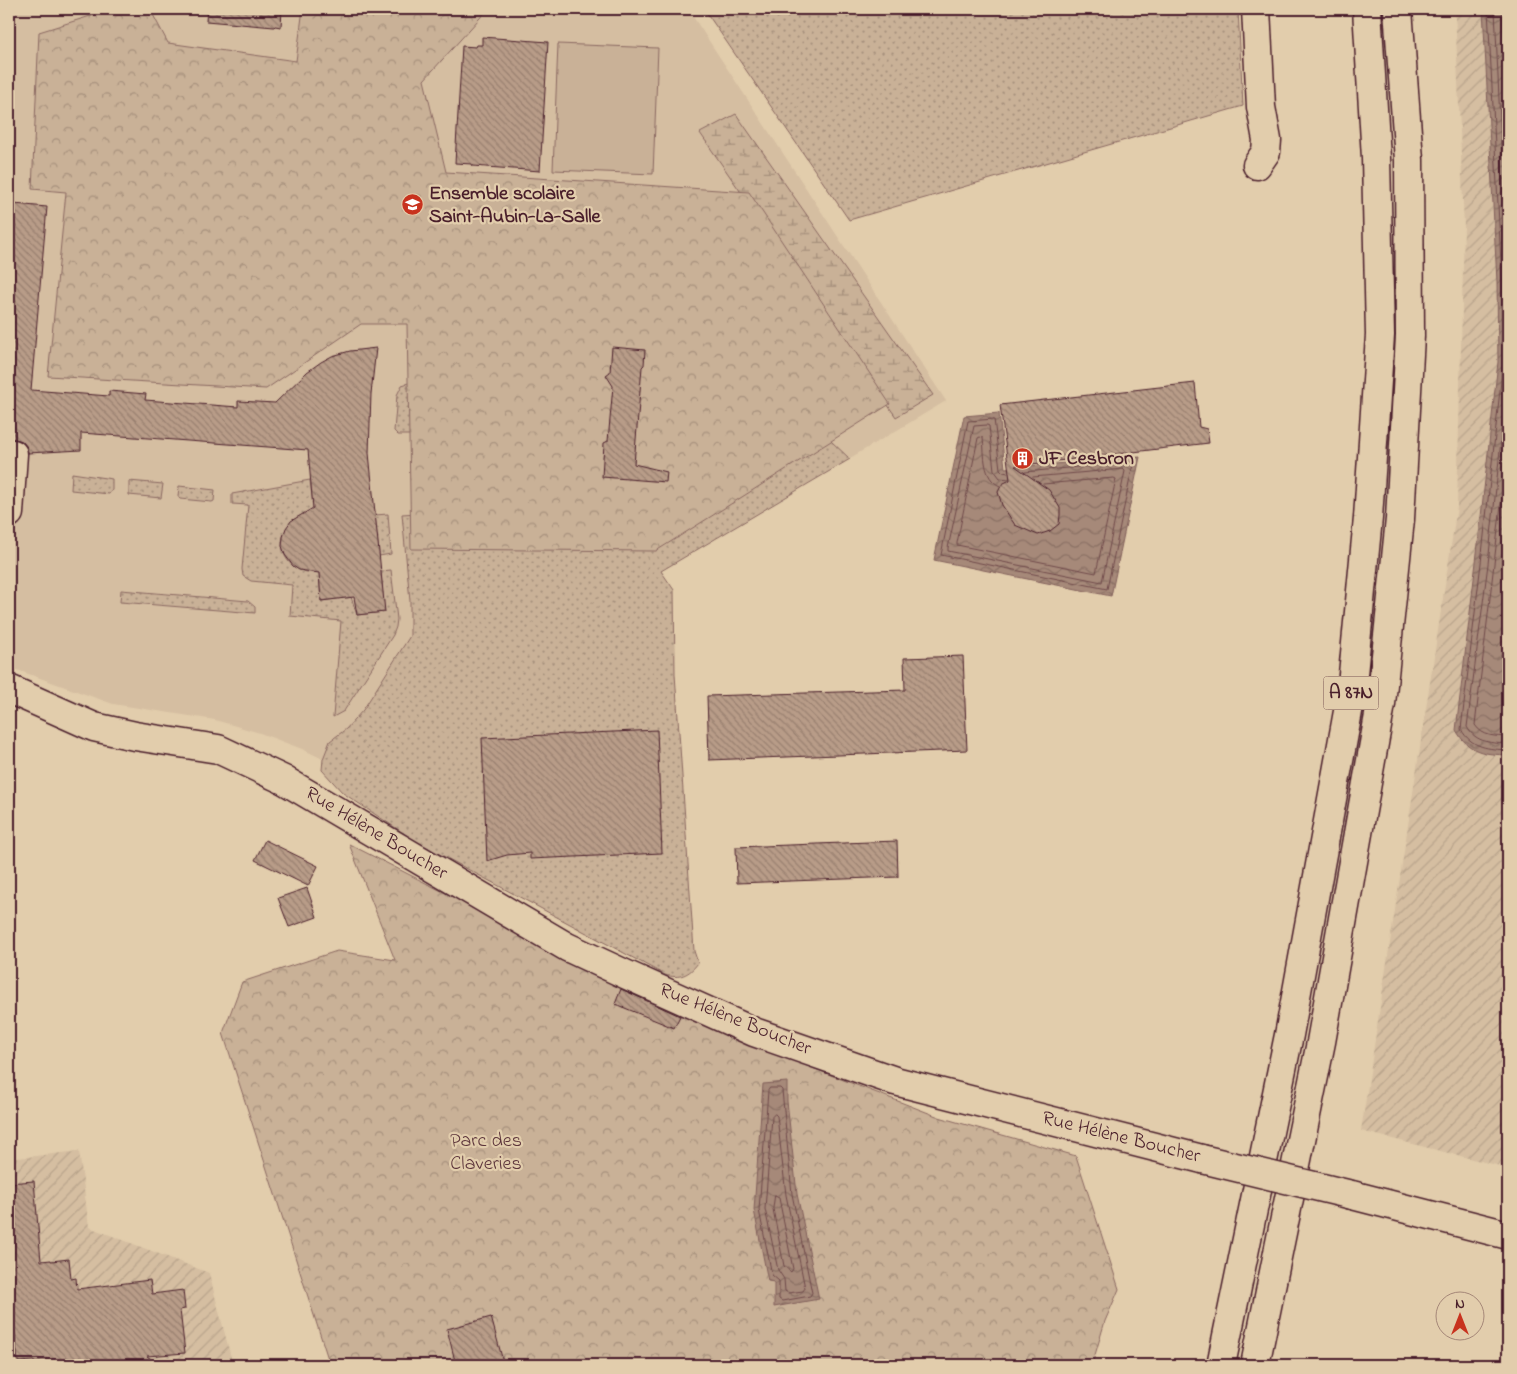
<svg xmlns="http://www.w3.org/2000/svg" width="1517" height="1374" viewBox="0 0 1517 1374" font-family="'Indie Flower',sans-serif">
<defs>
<pattern id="industrial-furrows" width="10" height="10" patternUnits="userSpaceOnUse" patternTransform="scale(1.25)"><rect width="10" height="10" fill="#d5bea1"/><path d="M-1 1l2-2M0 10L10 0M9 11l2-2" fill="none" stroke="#b8a38b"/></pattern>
<pattern id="grass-dots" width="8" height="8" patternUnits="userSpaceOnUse" patternTransform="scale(1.25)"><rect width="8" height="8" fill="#c9b197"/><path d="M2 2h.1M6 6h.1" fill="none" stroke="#a58f7b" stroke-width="1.8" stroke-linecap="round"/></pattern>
<pattern id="wetland-marsh" width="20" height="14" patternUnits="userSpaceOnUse" patternTransform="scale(1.25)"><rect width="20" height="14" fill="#c9b197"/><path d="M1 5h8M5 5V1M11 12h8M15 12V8" fill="none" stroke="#a58f7b"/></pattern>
<pattern id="park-crowns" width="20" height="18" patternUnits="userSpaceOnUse" patternTransform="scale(1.25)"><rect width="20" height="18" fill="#c9b197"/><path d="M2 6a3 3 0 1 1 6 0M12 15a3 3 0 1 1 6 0" fill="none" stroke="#a58f7b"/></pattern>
<pattern id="water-waves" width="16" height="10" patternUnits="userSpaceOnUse" patternTransform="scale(1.25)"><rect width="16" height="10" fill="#a68979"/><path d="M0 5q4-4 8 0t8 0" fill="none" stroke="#896f63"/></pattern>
<pattern id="building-back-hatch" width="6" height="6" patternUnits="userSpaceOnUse" patternTransform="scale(1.25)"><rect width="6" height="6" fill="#b89c88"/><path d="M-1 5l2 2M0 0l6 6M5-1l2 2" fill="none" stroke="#987f6f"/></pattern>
</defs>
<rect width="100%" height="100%" fill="#e2cdac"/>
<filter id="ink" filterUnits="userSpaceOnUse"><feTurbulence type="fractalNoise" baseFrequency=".02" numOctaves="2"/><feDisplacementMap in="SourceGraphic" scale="10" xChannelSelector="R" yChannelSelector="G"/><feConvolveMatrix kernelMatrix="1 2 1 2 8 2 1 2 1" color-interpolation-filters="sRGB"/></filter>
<g filter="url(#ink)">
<!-- built -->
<path fill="#d5bea1" d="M 9,9 L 688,9 L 946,401 L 660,571 L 415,639 L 367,724 L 323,759 L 302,749 L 260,733 L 215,720 L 113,704 L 9,667 Z"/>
<!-- industrial -->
<path fill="url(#industrial-furrows)" d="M 1455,9 L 1508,9 L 1508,1168 L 1361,1131 L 1457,507 L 1464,227 Z
M 79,1151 L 89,1227 L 209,1273 L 233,1365 L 9,1365 L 9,1159 Z"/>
<!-- grass -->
<path fill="url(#grass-dots)" stroke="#8a6861" d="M 704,9 L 1238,9 L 1243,106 L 849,220 Z
M 415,381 L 831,441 L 850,459 L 661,571 L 674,590 L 675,674 L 694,951 L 698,963 C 689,975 680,979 665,975 L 417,842 L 343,793 L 322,770 L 323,759 L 330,741 L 346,729 L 363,710 L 410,636 L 410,601 L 402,514 L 451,511 L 428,435 L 398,435 L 394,431 L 397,395 L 402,385 Z
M 72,473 L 112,479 L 112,490 L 109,494 L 71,490 Z
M 310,480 L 314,513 C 266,519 276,578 319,572 L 321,601 L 351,597 L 357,615 L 384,612 L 381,571 L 391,570 L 397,619 L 396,627 L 393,635 L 344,711 L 333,717 L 341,621 L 290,616 L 292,585 L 251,581 L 243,576 L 242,569 L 248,505 L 232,504 L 232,494 Z
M 129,481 L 163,484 L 161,498 L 129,495 Z
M 179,486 L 215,490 L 214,501 L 212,502 L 180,499 L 178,497 Z
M 388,514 L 391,554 L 379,556 L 375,515 Z
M 121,590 L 248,601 L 255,607 L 255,613 L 120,602 Z"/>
<!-- wetland -->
<path fill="url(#wetland-marsh)" stroke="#8a6861" d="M 736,114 L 933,395 L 896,417 L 700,133 Z"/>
<!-- park -->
<path fill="url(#park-crowns)" stroke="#8a6861" d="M 113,9 L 150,9 L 168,43 L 296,61 L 303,9 L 488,9 L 424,80 L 446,172 L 749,192 L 890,404 L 656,551 L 411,549 L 407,324 L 361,324 L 266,389 L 48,376 L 66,192 L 32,189 L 39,32 Z
M 349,844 L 717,1031 L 939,1117 L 1076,1156 L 1119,1289 L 1105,1321 L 1092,1365 L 330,1365 L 223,1033 L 242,982 L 337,951 L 395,960 Z"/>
<!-- pitch -->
<path fill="#c9b197" stroke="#8a6861" d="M 558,44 L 658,48 L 653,174 L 553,170 Z"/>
<!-- water -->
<path fill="url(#water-waves)" stroke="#815f5a" d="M 1483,9 L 1508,9 L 1508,755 C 1484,754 1469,753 1456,730 L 1476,562 L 1498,362 L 1497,282 Z
M 999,413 L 1005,468 L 1140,457 L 1111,596 L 934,560 L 964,416 Z
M 787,1082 L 787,1101 L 797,1194 L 819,1299 L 774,1307 L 774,1282 L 768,1281 L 754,1210 L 763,1084 Z"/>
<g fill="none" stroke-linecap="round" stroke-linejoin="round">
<!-- shore -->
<path stroke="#6f494a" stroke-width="1" d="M 1488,9 L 1502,282 L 1503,363 L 1481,563 L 1461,729 C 1471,748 1489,749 1508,750
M 1495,9 L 1508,300
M 1502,9 L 1508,133
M 1508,374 L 1488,564 L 1467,727 C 1476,743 1492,743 1508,744
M 1508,445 L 1475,725 C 1483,737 1495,736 1508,737
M 1008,473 L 1003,472 L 1000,469 L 994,419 L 968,421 L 941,555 L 1107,589 L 1133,464 L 1131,462 L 1025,472
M 1009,479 L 1000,478 L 994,470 L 989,426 L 987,425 L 974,426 L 948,548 L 948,551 L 1102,582 L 1125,471 L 1123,469 L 1033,477
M 1000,486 C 982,478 985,455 983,438 L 980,437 L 978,438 L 957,543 L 957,545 L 1096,573 L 1116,479 L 1114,478 L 1043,484
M 770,1088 L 780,1088 L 782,1090 L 792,1194 L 812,1293 L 810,1296 L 782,1301 L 779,1299 L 779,1281 L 772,1275 L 759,1210 L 768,1091 Z
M 775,1114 L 777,1116 L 786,1195 L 805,1288 L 803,1291 L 788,1293 L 785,1291 L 784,1279 L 778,1270 L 765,1209 L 772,1117 Z
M 775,1196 L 779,1198 L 793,1269 L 791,1272 L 784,1266 L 773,1209 Z"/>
</g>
<!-- building -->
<path fill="url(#building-back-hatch)" stroke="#4a1f2b" d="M 207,9 L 282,9 L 281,27 L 275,26 L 274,27 L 206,21 Z
M 482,37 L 548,42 L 540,171 L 473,166 L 472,164 L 455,163 L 462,46 L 476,47 L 477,45 L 482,45 Z
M 14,204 L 47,207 L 31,390 L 109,396 L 109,391 L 146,394 L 145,400 L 238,407 L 238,401 L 275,403 L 307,372 L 321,362 L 332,356 L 350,351 L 376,348 L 371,394 L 369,453 L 385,612 L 357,615 L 354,597 L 321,601 L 319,573 L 299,570 L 293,566 L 285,555 L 282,546 L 283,537 L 286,528 L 291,521 L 313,508 L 308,450 L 81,433 L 81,450 L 28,453 L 27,447 L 22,441 L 15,439 L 9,439 L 9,260 Z
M 612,347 L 645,350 L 644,365 L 642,367 L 634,464 L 667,472 L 666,482 L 602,477 L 604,443 L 608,441 L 613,386 L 606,375 L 610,372 Z
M 1195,383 L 1199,427 L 1207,429 L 1209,443 L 1015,466 L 1049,490 L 1060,508 L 1060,515 L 1059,524 L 1050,531 L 1038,535 L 1015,525 L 1002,505 L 998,492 L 1002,484 L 1010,480 L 1000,405 Z
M 963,656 L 967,750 L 709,760 L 707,696 L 905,690 L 904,658 Z
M 657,730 L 662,853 L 530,859 L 530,853 L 507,855 L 487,861 L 482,738 Z
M 265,840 L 318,866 L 308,886 L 255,860 Z
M 897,841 L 898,877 L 737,883 L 736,847 Z
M 307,888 L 317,917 L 289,927 L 278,898 Z
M 621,989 L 680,1016 L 674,1028 L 615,1004 Z
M 34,1181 L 41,1261 L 51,1260 L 51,1261 L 69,1259 L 71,1279 L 76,1278 L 77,1289 L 150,1280 L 152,1294 L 183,1290 L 185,1309 L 180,1310 L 185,1353 L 147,1356 L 159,1365 L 46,1365 L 46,1362 L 36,1363 L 33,1361 L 18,1362 L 14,1328 L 9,1329 L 9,1183 Z
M 491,1317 L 504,1365 L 456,1365 L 447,1329 Z"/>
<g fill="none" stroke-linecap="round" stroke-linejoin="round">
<defs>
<path id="minor" d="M 1256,9 L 1261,107 L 1267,140 L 1266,152 L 1257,165
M 9,513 L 13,454
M 9,689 L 94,727 L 135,736 L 218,749 L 284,780 L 567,947 L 625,974 L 754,1032 L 895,1081 L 1202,1159
M 1352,1195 L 1508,1235"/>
<path id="highway" d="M 1221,1365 L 1289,1035 L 1351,695 L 1368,518 L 1380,335 L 1376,158 L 1367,9
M 1255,1365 L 1321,1042 L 1381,704 L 1400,519 L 1410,336 L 1409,160 L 1398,9"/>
</defs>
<!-- minor casing -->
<use href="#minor" stroke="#4a1f2b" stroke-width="31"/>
<!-- highway casing -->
<use href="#highway" stroke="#4a1f2b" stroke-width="31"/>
<!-- minor -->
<use href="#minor" stroke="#e2cdac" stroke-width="28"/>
<!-- highway -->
<use href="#highway" stroke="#e2cdac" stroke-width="28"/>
<defs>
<path id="minor-bridge" d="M 1202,1159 L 1352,1195"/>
</defs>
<!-- minor-bridge casing -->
<use href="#minor-bridge" stroke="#4a1f2b" stroke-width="31" stroke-linecap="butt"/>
<!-- minor-bridge -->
<use href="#minor-bridge" stroke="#e2cdac" stroke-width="28"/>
</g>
</g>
<!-- icons -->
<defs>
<symbol id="school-disc" viewBox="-11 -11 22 22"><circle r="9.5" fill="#c8321e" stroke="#e2cdac"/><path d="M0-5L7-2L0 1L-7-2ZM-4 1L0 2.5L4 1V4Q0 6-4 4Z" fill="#fff"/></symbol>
<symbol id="building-disc" viewBox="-11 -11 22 22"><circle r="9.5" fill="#c8321e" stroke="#e2cdac"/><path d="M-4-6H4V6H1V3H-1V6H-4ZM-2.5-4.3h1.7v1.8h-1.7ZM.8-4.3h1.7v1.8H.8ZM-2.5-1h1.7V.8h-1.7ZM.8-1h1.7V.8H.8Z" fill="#fff"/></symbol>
</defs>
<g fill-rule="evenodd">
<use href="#school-disc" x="400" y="192" width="25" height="25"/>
<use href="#building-disc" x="1010" y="446" width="25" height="25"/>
</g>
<g text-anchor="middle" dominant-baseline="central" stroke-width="4.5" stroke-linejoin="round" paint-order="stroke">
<!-- shield labels -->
<rect fill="#e2cdac" stroke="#785352" stroke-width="1" x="1323.5" y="676.5" width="55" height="33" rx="4"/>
<g font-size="19" font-weight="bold" fill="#4a1f2b">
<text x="1351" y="693">A 87N</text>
</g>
<!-- poi labels -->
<g font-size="20" font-weight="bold" fill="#4a1f2b" stroke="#e2cdac" text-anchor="start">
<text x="429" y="194">Ensemble scolaire<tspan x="429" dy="23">Saint-Aubin-La-Salle</tspan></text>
<text x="1039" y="459">JF Cesbron</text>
</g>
<!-- street labels -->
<g font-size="20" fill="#4a1f2b" stroke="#e2cdac">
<text transform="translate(376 834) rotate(31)">Rue Hélène Boucher</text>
<text transform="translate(735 1020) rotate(22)">Rue Hélène Boucher</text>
<text transform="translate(1121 1138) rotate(14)">Rue Hélène Boucher</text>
</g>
<!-- park labels -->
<g font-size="20" fill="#5d353b" stroke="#e2cdac">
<text x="486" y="1141">Parc des<tspan x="486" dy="23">Claveries</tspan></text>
</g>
</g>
<!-- margin -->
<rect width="1517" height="1374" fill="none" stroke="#e2cdac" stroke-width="30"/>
<rect x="15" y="15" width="1487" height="1344" fill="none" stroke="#4a1f2b" stroke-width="2" filter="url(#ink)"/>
<!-- north arrow -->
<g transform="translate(1460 1316)"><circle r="24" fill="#e2cdac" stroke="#a58778"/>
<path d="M0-4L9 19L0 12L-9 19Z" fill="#c8321e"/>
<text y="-8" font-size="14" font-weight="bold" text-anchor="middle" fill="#4a1f2b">N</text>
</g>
</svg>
